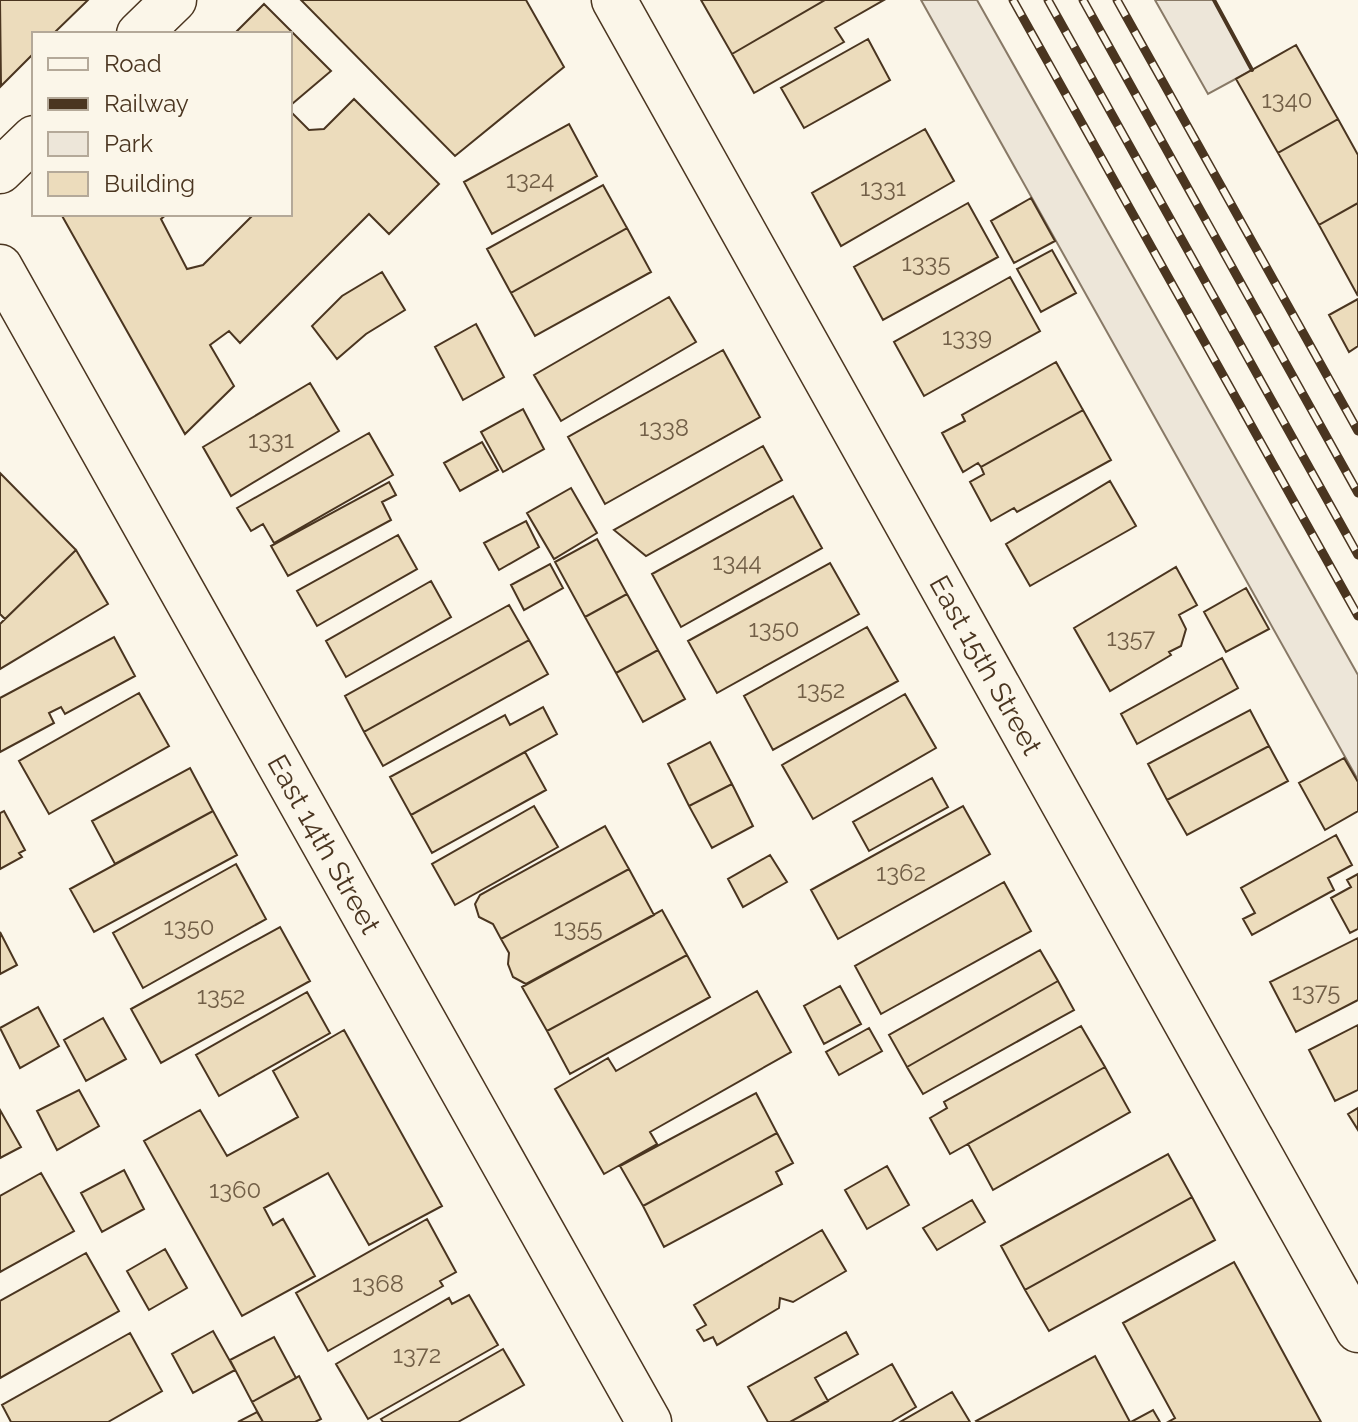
<svg xmlns="http://www.w3.org/2000/svg" width="1358" height="1422" viewBox="0 0 1358 1422" font-family="Raleway,sans-serif">
<rect width="100%" height="100%" fill="#fbf6e9"/>
<!-- green -->
<path fill="#ede6d9" stroke="#887966" stroke-width="2" d="M 921,0 L 977,0 L 1358,675 L 1358,780 Z
M 1155,0 L 1214,0 L 1252,70 L 1208,94 Z"/>
<!-- building -->
<path fill="#ecdcbc" stroke="#4a3520" stroke-width="2" d="M 0,0 L 88,0 L 53,34 L 34,34 L 34,53 L 1,86 Z
M 301,0 L 526,0 L 564,67 L 455,156 Z
M 701,0 L 825,0 L 732,54 Z
M 825,0 L 884,0 L 835,28 L 844,42 L 754,93 L 732,54 Z
M 264,4 L 331,71 L 292,104 L 291,112 L 309,130 L 324,129 L 354,99 L 439,184 L 389,234 L 369,214 L 240,343 L 229,331 L 210,345 L 234,386 L 185,434 L 61,214 L 167,214 L 161,219 L 187,269 L 203,265 L 254,214 L 290,214 L 290,34 L 234,34 Z
M 868,39 L 890,80 L 804,128 L 781,88 Z
M 1296,45 L 1338,119 L 1278,153 L 1236,79 Z
M 1338,119 L 1358,155 L 1358,203 L 1319,225 L 1278,153 Z
M 569,124 L 597,176 L 492,234 L 464,182 Z
M 925,129 L 954,181 L 841,246 L 812,193 Z
M 603,185 L 627,228 L 511,293 L 487,249 Z
M 1031,198 L 1055,241 L 1014,263 L 991,221 Z
M 968,203 L 998,257 L 883,320 L 854,267 Z
M 1358,203 L 1358,296 L 1319,225 Z
M 627,228 L 651,272 L 535,336 L 511,293 Z
M 1052,250 L 1076,293 L 1041,312 L 1017,269 Z
M 382,272 L 405,310 L 366,334 L 337,359 L 312,326 L 342,296 Z
M 1010,277 L 1040,331 L 924,396 L 894,342 Z
M 669,297 L 696,342 L 561,421 L 534,375 Z
M 1358,299 L 1358,346 L 1349,352 L 1329,315 Z
M 476,324 L 504,377 L 463,400 L 435,347 Z
M 723,350 L 760,417 L 605,504 L 568,437 Z
M 1056,362 L 1083,410 L 981,467 L 978,463 L 963,472 L 942,433 L 965,421 L 962,415 Z
M 310,383 L 339,431 L 231,496 L 203,447 Z
M 523,409 L 544,449 L 503,472 L 481,432 Z
M 1083,410 L 1111,460 L 1017,512 L 1014,508 L 991,521 L 970,482 L 984,474 L 981,467 Z
M 369,433 L 393,475 L 274,543 L 263,524 L 251,531 L 237,508 Z
M 482,442 L 498,470 L 460,491 L 444,463 Z
M 763,446 L 782,480 L 646,556 L 614,530 Z
M 0,473 L 76,550 L 5,619 L 0,614 Z
M 1110,481 L 1136,526 L 1030,586 L 1006,544 Z
M 389,482 L 396,495 L 382,502 L 391,520 L 288,576 L 271,546 Z
M 571,488 L 597,533 L 554,559 L 527,513 Z
M 793,496 L 822,548 L 681,627 L 652,574 Z
M 526,521 L 539,547 L 499,570 L 484,543 Z
M 398,535 L 417,569 L 317,626 L 297,591 Z
M 597,539 L 627,594 L 585,617 L 555,562 Z
M 76,550 L 108,604 L 0,669 L 0,624 Z
M 830,563 L 859,614 L 717,693 L 688,641 Z
M 550,564 L 563,588 L 524,610 L 511,585 Z
M 1176,567 L 1197,605 L 1179,615 L 1186,629 L 1181,646 L 1169,652 L 1171,655 L 1110,691 L 1074,628 Z
M 431,581 L 451,617 L 346,677 L 326,641 Z
M 1246,588 L 1269,629 L 1226,652 L 1204,612 Z
M 627,594 L 658,650 L 616,673 L 585,617 Z
M 509,605 L 529,640 L 364,732 L 345,696 Z
M 867,627 L 898,681 L 773,750 L 744,696 Z
M 114,637 L 135,676 L 65,714 L 61,707 L 49,713 L 54,723 L 0,752 L 0,698 Z
M 529,640 L 548,674 L 383,766 L 364,732 Z
M 658,650 L 685,699 L 643,722 L 616,673 Z
M 1222,658 L 1238,688 L 1137,744 L 1121,714 Z
M 139,693 L 169,746 L 49,814 L 19,761 Z
M 905,694 L 936,748 L 813,819 L 782,765 Z
M 543,707 L 557,734 L 411,815 L 390,777 L 505,715 L 510,725 Z
M 1250,710 L 1269,746 L 1167,800 L 1148,764 Z
M 710,742 L 732,784 L 689,806 L 668,764 Z
M 1269,746 L 1288,781 L 1187,835 L 1167,800 Z
M 525,752 L 546,790 L 432,853 L 411,815 Z
M 1344,758 L 1358,782 L 1358,811 L 1325,830 L 1299,783 Z
M 190,768 L 213,811 L 115,864 L 92,821 Z
M 932,778 L 948,807 L 869,851 L 853,822 Z
M 732,784 L 753,826 L 712,848 L 689,806 Z
M 534,806 L 558,847 L 455,905 L 432,864 Z
M 963,806 L 990,854 L 838,939 L 811,890 Z
M 4,811 L 25,850 L 19,853 L 22,857 L 0,869 L 0,813 Z
M 213,811 L 237,855 L 94,932 L 70,889 Z
M 605,826 L 629,869 L 501,939 L 493,924 L 479,917 L 475,904 L 480,895 Z
M 1336,835 L 1352,865 L 1328,878 L 1334,890 L 1252,935 L 1243,919 L 1255,913 L 1241,888 Z
M 770,855 L 787,882 L 743,907 L 728,879 Z
M 236,864 L 266,919 L 143,988 L 113,933 Z
M 629,869 L 654,915 L 526,984 L 513,977 L 508,964 L 509,953 L 501,939 Z
M 1358,874 L 1358,929 L 1350,933 L 1331,898 L 1351,887 L 1347,880 Z
M 1004,882 L 1031,931 L 881,1014 L 855,966 Z
M 662,910 L 687,955 L 547,1031 L 522,987 Z
M 280,927 L 310,981 L 161,1063 L 131,1009 Z
M 0,932 L 17,965 L 0,974 Z
M 1358,938 L 1358,1000 L 1296,1032 L 1270,982 Z
M 1040,950 L 1058,981 L 907,1067 L 889,1035 Z
M 687,955 L 710,997 L 570,1074 L 547,1031 Z
M 1058,981 L 1074,1010 L 923,1094 L 907,1067 Z
M 840,986 L 861,1024 L 824,1044 L 804,1006 Z
M 757,991 L 791,1052 L 650,1132 L 657,1144 L 604,1174 L 555,1089 L 608,1058 L 616,1071 Z
M 307,992 L 330,1033 L 219,1096 L 196,1055 Z
M 38,1007 L 59,1046 L 20,1068 L 0,1028 Z
M 103,1018 L 126,1059 L 86,1081 L 64,1040 Z
M 1358,1025 L 1358,1090 L 1335,1101 L 1309,1050 Z
M 1081,1026 L 1105,1067 L 950,1154 L 930,1118 L 947,1108 L 944,1102 Z
M 869,1028 L 882,1051 L 839,1075 L 826,1052 Z
M 344,1030 L 442,1206 L 369,1245 L 328,1173 L 264,1208 L 273,1225 L 283,1219 L 315,1276 L 242,1316 L 144,1141 L 200,1110 L 227,1156 L 298,1117 L 273,1071 Z
M 1105,1067 L 1130,1112 L 993,1190 L 968,1144 Z
M 79,1090 L 99,1126 L 57,1150 L 37,1111 Z
M 756,1093 L 777,1133 L 643,1206 L 620,1166 Z
M 1358,1108 L 1358,1130 L 1348,1114 Z
M 0,1110 L 21,1147 L 0,1158 Z
M 777,1133 L 793,1163 L 776,1172 L 782,1184 L 664,1247 L 643,1206 Z
M 1168,1154 L 1192,1197 L 1025,1290 L 1001,1246 Z
M 887,1166 L 909,1205 L 867,1229 L 845,1190 Z
M 124,1170 L 144,1209 L 102,1232 L 81,1193 Z
M 41,1173 L 74,1231 L 0,1272 L 0,1196 Z
M 1192,1197 L 1215,1240 L 1049,1331 L 1025,1290 Z
M 972,1200 L 985,1222 L 937,1250 L 923,1228 Z
M 427,1219 L 456,1272 L 440,1281 L 443,1286 L 328,1351 L 296,1293 Z
M 822,1230 L 846,1271 L 793,1302 L 780,1298 L 779,1308 L 717,1345 L 713,1337 L 704,1341 L 697,1330 L 706,1325 L 694,1305 Z
M 165,1249 L 187,1288 L 149,1310 L 127,1271 Z
M 86,1253 L 119,1311 L 0,1378 L 0,1301 Z
M 1234,1262 L 1239,1271 L 1321,1422 L 1168,1422 L 1175,1418 L 1123,1323 Z
M 469,1295 L 498,1345 L 368,1419 L 336,1364 L 449,1298 L 452,1304 Z
M 213,1331 L 235,1370 L 193,1393 L 172,1354 Z
M 846,1332 L 858,1354 L 815,1378 L 828,1401 L 790,1422 L 768,1422 L 748,1387 Z
M 130,1333 L 162,1391 L 108,1422 L 11,1422 L 2,1405 Z
M 274,1337 L 296,1378 L 252,1402 L 230,1360 Z
M 503,1349 L 524,1385 L 458,1422 L 383,1422 L 381,1419 Z
M 1095,1356 L 1130,1422 L 977,1422 L 976,1421 Z
M 892,1364 L 916,1407 L 891,1422 L 790,1422 Z
M 299,1376 L 321,1419 L 315,1422 L 263,1422 L 252,1402 Z
M 952,1392 L 970,1422 L 900,1422 Z
M 1153,1410 L 1160,1422 L 1131,1422 Z
M 257,1412 L 263,1422 L 238,1422 Z"/>
<g fill="none" stroke-linecap="round" stroke-linejoin="round">
<defs>
<g id="street">
<path id="s1" d="M 614,0 L 1358,1330"/>
<path d="M 139,34 L 174,0"/>
<path d="M 0,171 L 34,138"/>
<path id="s2" d="M 0,267 L 649,1422"/>
</g>
</defs>
<!-- street casing -->
<use href="#street" stroke="#4a3520" stroke-width="47"/>
<!-- street -->
<use href="#street" stroke="#fbf6e9" stroke-width="44"/>
<defs>
<path id="rail" d="M 1013,0 L 1358,616
M 1048,0 L 1358,555
M 1083,0 L 1358,493
M 1117,0 L 1358,431"/>
</defs>
<!-- rail casing -->
<use href="#rail" stroke="#4a3520" stroke-width="9"/>
<!-- rail -->
<use href="#rail" stroke="#fbf6e9" stroke-width="6" stroke-dasharray="18" stroke-linecap="butt"/>
<!-- wall -->
<path stroke="#4a3520" stroke-width="4" d="M 1214,0 L 1252,70"/>
</g>
<g text-anchor="middle" dominant-baseline="central" stroke-width="6" stroke-linejoin="round" paint-order="stroke">
<!-- number labels -->
<g font-size="24" fill="#725f47">
<text x="1287" y="99">1340</text>
<text x="530" y="179">1324</text>
<text x="883" y="187">1331</text>
<text x="926" y="262">1335</text>
<text x="967" y="336">1339</text>
<text x="664" y="427">1338</text>
<text x="271" y="439">1331</text>
<text x="737" y="561">1344</text>
<text x="774" y="628">1350</text>
<text x="1131" y="637">1357</text>
<text x="821" y="689">1352</text>
<text x="901" y="872">1362</text>
<text x="189" y="926">1350</text>
<text x="578" y="927">1355</text>
<text x="1316" y="991">1375</text>
<text x="221" y="995">1352</text>
<text x="235" y="1189">1360</text>
<text x="378" y="1283">1368</text>
<text x="417" y="1354">1372</text>
</g>
<!-- street labels -->
<g font-size="28" fill="#4a3520" stroke="#fbf6e9">
<text stroke="none"><textPath href="#s1" startOffset="762">East 15th Street</textPath></text>
<text stroke="none"><textPath href="#s2" startOffset="662">East 14th Street</textPath></text>
</g>
</g>
<!-- legend -->
<rect x="32" y="32" width="260" height="184" fill="#fbf6e9" stroke="#b4a999" stroke-width="2"/>
<rect x="48" y="58" width="40" height="12" fill="#fbf6e9" stroke="#b4a999" stroke-width="2"/>
<text x="104" y="72" font-size="24" fill="#4a3520">Road</text>
<rect x="48" y="98" width="40" height="12" fill="#4a3520" stroke="#b4a999" stroke-width="2"/>
<text x="104" y="112" font-size="24" fill="#4a3520">Railway</text>
<rect x="48" y="132" width="40" height="24" fill="#ede6d9" stroke="#b4a999" stroke-width="2"/>
<text x="104" y="152" font-size="24" fill="#4a3520">Park</text>
<rect x="48" y="172" width="40" height="24" fill="#ecdcbc" stroke="#b4a999" stroke-width="2"/>
<text x="104" y="192" font-size="24" fill="#4a3520">Building</text>
</svg>
